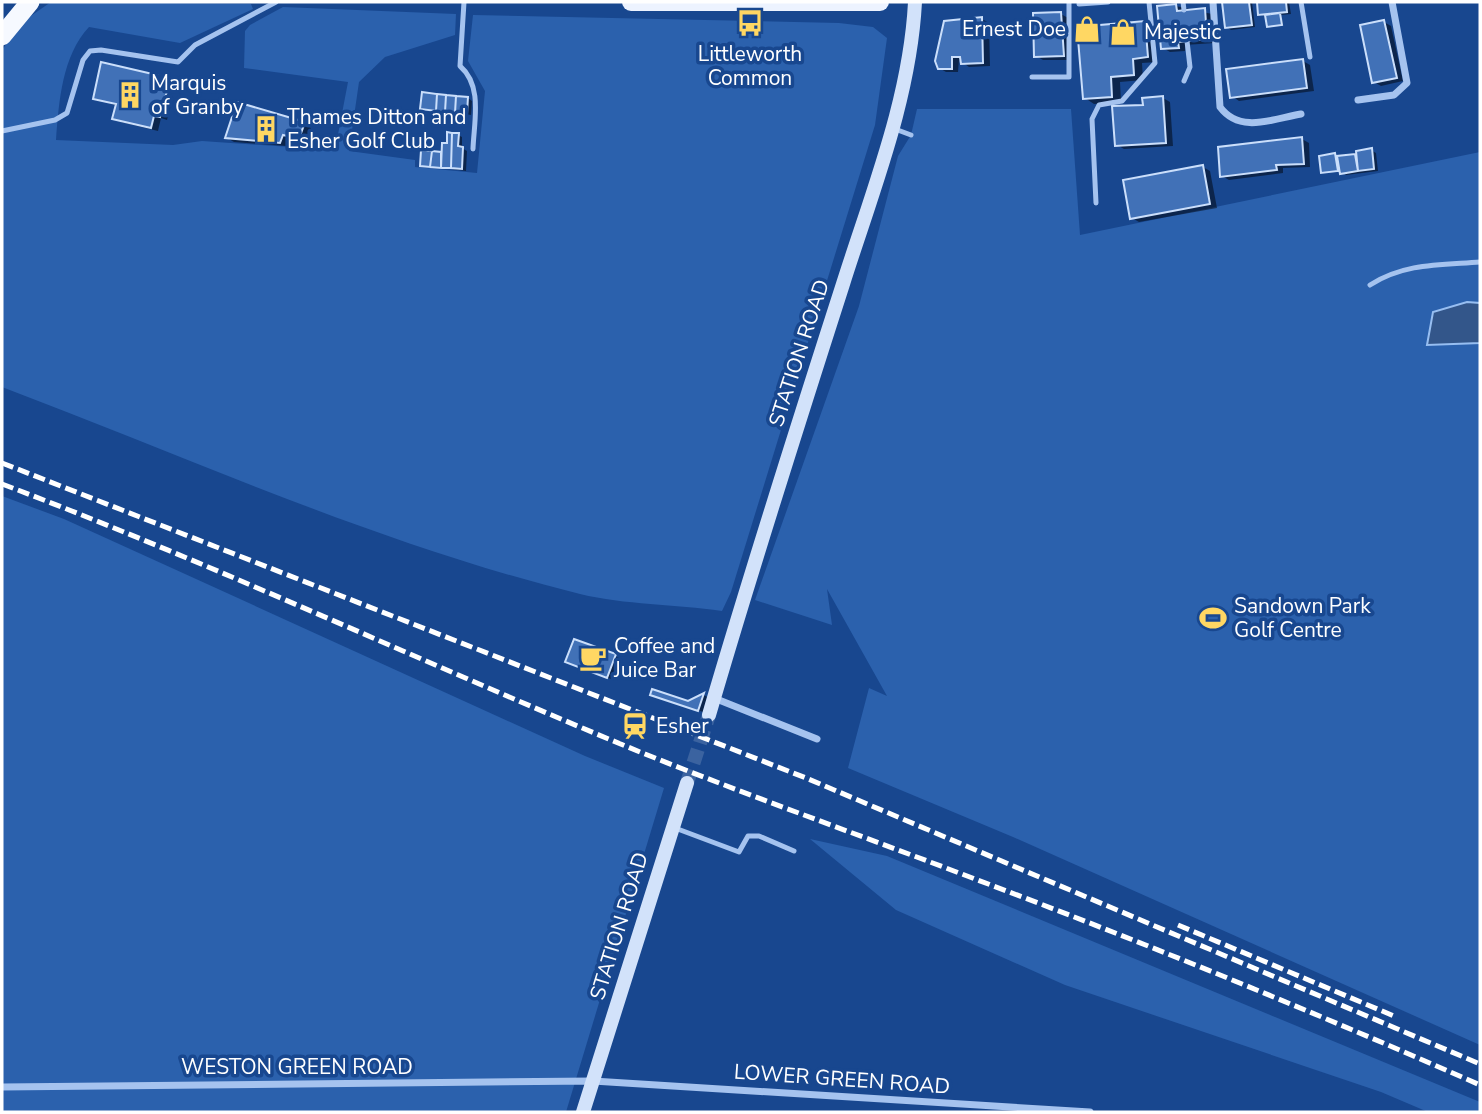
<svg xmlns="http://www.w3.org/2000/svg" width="1482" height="1114" viewBox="0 0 1482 1114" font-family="'Nunito Sans',sans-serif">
<rect width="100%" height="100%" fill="#18478f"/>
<!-- green -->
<path fill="#2b61ad" d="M 51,2 L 251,4 L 253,9 L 180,43 L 89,27 C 62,56 59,101 56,140 L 173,145 L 202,141 L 335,150 L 348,82 L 244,68 L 245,31 L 250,25 L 283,7 L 456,14 L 455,35 L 385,57 L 359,82 L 349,151 L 415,160 L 415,167 L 477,173 L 485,91 L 468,61 L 473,15 L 839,23 L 873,27 L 887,38 L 875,125 L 731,592 L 722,611 C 675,604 625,605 580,594 C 378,544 195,460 2,387 L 2,50 L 22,22 Z
M 917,109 L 1071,109 L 1080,235 L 1480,152 L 1480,1045 L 1013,837 L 848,768 L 869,688 L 887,696 L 827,589 L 832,625 L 755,600 L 859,306 L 898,156 L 911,135 Z
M 2,496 L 64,519 L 585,756 L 664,788 L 566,1112 L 2,1112 Z
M 810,839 L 887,856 L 1480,1102 L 1480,1112 L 1428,1112 L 1381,1092 L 1065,985 L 896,910 Z"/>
<!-- water -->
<path fill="#33568a" stroke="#97bef1" stroke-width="2" d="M 1467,302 L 1480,303 L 1480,343 L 1427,345 L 1433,312 Z"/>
<!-- shadow -->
<path fill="#0007" d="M 1224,2 L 1252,2 L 1255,27 L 1231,30 L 1227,27 Z
M 1258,2 L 1289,2 L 1291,14 L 1281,15 L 1283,25 L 1270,27 L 1267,17 L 1260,14 Z
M 1176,6 L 1212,14 L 1214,43 L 1185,45 L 1185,51 L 1170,52 L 1163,48 Z
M 1061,14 L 1068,18 L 1071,60 L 1043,60 L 1036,56 Z
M 982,19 L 989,23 L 990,66 L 969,67 L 959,60 L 958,72 L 946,72 L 939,68 Z
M 1384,22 L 1391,26 L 1403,81 L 1381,86 L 1374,82 Z
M 1144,23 L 1154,29 L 1157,62 L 1142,63 L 1143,80 L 1120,82 L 1121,102 L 1094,104 L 1085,98 Z
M 1303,61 L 1310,65 L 1314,91 L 1239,101 L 1232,96 Z
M 156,77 L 163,81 L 161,92 L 173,97 L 167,120 L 161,118 L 158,131 L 121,122 L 114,118 L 117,106 L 95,98 Z
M 468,98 L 472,101 L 471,115 L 422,108 Z
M 1163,98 L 1170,102 L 1173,146 L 1124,149 L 1117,145 L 1145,107 Z
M 304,124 L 311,128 L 307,142 L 290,138 L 287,146 L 234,142 L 227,138 Z
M 458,135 L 462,137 L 462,148 L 467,151 L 466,171 L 421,165 L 422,152 L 443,154 Z
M 1302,139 L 1309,143 L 1310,167 L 1283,168 L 1283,173 L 1229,180 L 1222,176 Z
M 1371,150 L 1376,153 L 1378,171 L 1346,175 L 1341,171 L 1323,172 L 1335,155 L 1337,158 Z
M 1203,167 L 1210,171 L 1217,208 L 1139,222 L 1132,218 Z
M 615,656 L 619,658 L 611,679 L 572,664 Z
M 704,695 L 707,697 L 703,712 L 656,696 L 689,703 Z"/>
<!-- building -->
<path fill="#4171b7" stroke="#cbdffb" stroke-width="2" d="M 1222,2 L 1249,2 L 1252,25 L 1225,28 Z
M 1257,2 L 1286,2 L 1287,12 L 1258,15 Z
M 1176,4 L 1177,11 L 1205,8 L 1207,39 L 1178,42 L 1179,48 L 1161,49 L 1157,6 Z
M 1061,12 L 1064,56 L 1034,57 L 1033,13 Z
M 1280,13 L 1282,25 L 1267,27 L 1265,15 Z
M 982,17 L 983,63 L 961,64 L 960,57 L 952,57 L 952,69 L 938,69 L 935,61 L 944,21 Z
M 1384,20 L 1397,78 L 1372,83 L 1360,25 Z
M 1145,21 L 1148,57 L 1133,59 L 1134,75 L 1111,77 L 1112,97 L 1083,99 L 1077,27 Z
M 1303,59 L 1307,88 L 1230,98 L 1226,69 Z
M 101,62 L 157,75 L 154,88 L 167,91 L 160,117 L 154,116 L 151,128 L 112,119 L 116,104 L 93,99 Z
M 422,92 L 437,94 L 436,111 L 420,109 Z
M 437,94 L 446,95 L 445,112 L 436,111 Z
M 446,95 L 456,96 L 455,113 L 445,112 Z
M 456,96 L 468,97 L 467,114 L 455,113 Z
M 1163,96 L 1166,143 L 1115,146 L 1112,106 L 1143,105 L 1142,98 Z
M 237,102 L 305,122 L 299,139 L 283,135 L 280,143 L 225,138 Z
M 447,132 L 452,133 L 451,168 L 441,168 L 442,143 L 447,143 Z
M 452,133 L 459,133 L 458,146 L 463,147 L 462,169 L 451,168 Z
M 1302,137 L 1304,164 L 1276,165 L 1277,170 L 1220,177 L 1218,147 Z
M 1372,148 L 1374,169 L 1358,171 L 1356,151 Z
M 421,150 L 432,151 L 430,167 L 420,166 Z
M 432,151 L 441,152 L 441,168 L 430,167 Z
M 1335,153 L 1338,171 L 1321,173 L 1319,156 Z
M 1355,154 L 1358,171 L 1340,174 L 1337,156 Z
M 1203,165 L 1210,204 L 1130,219 L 1123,180 Z
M 574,639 L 616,654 L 607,678 L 565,662 Z
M 652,689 L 688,701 L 704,693 L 698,711 L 650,695 Z"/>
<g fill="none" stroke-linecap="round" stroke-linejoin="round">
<!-- secondary-tunnel -->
<path stroke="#3b63a0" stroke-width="14" stroke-dasharray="14 7" stroke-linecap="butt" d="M 687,783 L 709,715"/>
<!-- service -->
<path stroke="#a5c3ef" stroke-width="5" d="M 464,2 L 460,66 C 483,86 474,121 473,149
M 1183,2 L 1184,10
M 1301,2 L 1310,57
M 1079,4 L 1108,2
M 1032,77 L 1069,77 L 1069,2
M 1184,81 L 1190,67 L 1187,41
M 895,129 L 911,135
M 2,131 L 55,120 L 67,113 L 83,60 L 90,51 L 101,50 L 178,62 L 195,45 L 276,2
M 1096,203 L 1092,119 L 1099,105 L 1122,101 L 1155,63 L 1149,2
M 1370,285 C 1404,263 1441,265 1480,262
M 675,828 L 739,852 L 748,836 L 759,836 L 794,851"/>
<!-- minor -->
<path stroke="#a5c3ef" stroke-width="7" d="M 1213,2 L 1220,107 C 1240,134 1273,119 1301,114
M 1358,100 L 1394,95 L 1407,83 L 1392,2
M 714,698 L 817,739
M 2,1087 L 593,1081 L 1090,1112"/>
<!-- secondary -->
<path stroke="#d2e2fa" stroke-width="14" d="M 709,715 C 751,571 797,427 843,284 C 872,192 910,99 915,2
M 583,1112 L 687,783"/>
<!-- primary -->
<path stroke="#edf3ff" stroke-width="18" d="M 631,2 L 880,2"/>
<!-- trunk -->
<path stroke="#f6f9ff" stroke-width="19" d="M 2,36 L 30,2"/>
<!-- rail -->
<path stroke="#fff" stroke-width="5" stroke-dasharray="12 5" stroke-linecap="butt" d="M 2,463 L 806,778 L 1480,1064
M 2,484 C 219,566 430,666 645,754 C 755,798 865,837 975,879 C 1145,943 1314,1012 1480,1085
M 1178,925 L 1394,1016"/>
</g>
<!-- icons -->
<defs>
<symbol id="bus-bare" viewBox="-9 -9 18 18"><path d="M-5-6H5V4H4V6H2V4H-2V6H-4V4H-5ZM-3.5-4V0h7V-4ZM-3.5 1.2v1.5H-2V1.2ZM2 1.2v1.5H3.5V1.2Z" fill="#ffd763" stroke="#18478f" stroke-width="2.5" paint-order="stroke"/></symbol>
<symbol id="shop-bare" viewBox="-9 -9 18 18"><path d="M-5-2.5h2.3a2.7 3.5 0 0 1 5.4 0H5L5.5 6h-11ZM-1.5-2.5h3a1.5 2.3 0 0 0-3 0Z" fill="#ffd763" stroke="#18478f" stroke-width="2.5" paint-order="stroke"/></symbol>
<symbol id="building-bare" viewBox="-9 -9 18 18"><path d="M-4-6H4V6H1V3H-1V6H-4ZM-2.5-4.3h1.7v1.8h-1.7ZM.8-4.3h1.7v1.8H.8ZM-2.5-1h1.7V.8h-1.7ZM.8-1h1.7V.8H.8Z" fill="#ffd763" stroke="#18478f" stroke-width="2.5" paint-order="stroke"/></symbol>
<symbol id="stadium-bare" viewBox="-9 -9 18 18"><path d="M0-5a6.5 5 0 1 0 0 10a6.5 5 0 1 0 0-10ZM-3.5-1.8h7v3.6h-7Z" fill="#ffd763" stroke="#18478f" stroke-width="2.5" paint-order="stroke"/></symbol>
<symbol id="cafe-bare" viewBox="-9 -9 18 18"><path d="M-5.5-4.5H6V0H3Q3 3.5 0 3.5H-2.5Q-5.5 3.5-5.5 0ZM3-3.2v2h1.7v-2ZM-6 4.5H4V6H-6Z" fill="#ffd763" stroke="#18478f" stroke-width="2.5" paint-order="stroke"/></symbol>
<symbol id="station-bare" viewBox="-9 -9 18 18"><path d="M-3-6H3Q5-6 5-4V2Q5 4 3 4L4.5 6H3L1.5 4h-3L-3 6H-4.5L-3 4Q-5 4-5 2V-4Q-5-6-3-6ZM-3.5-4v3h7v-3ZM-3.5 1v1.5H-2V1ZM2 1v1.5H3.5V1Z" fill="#ffd763" stroke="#18478f" stroke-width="2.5" paint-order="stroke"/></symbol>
</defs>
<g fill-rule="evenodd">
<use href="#bus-bare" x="731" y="4" width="38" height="38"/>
<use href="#shop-bare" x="1068" y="10" width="38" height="38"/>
<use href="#shop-bare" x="1104" y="13" width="38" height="38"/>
<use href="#building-bare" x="111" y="76" width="38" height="38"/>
<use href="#building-bare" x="247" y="110" width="38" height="38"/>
<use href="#stadium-bare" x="1194" y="599" width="38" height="38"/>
<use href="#cafe-bare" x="574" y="639" width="38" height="38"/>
<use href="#station-bare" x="616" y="707" width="38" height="38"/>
</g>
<g text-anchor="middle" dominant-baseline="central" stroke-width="7" stroke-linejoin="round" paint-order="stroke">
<!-- poi labels -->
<g font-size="21" fill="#fff" stroke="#18478f" text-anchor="start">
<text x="1066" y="29" text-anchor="end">Ernest Doe</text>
<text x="1144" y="32">Majestic</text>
<text x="750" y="54" text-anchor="middle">Littleworth<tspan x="750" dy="24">Common</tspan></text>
<text x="151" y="83">Marquis<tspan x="151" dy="24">of Granby</tspan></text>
<text x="287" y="117">Thames Ditton and<tspan x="287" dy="24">Esher Golf Club</tspan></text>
<text x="1234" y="606">Sandown Park<tspan x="1234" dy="24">Golf Centre</tspan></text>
<text x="614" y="646">Coffee and<tspan x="614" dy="24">Juice Bar</tspan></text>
<text x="656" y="726">Esher</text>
</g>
<!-- street labels -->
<g font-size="21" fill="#fff" stroke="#18478f">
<text transform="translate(799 353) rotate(-72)">STATION ROAD</text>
<text transform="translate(619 926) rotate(-73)">STATION ROAD</text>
<text x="297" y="1067">WESTON GREEN ROAD</text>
<text transform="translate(842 1079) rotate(4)">LOWER GREEN ROAD</text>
</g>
</g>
<!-- border -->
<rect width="1482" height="1114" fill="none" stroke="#ffffff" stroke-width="7"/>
</svg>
